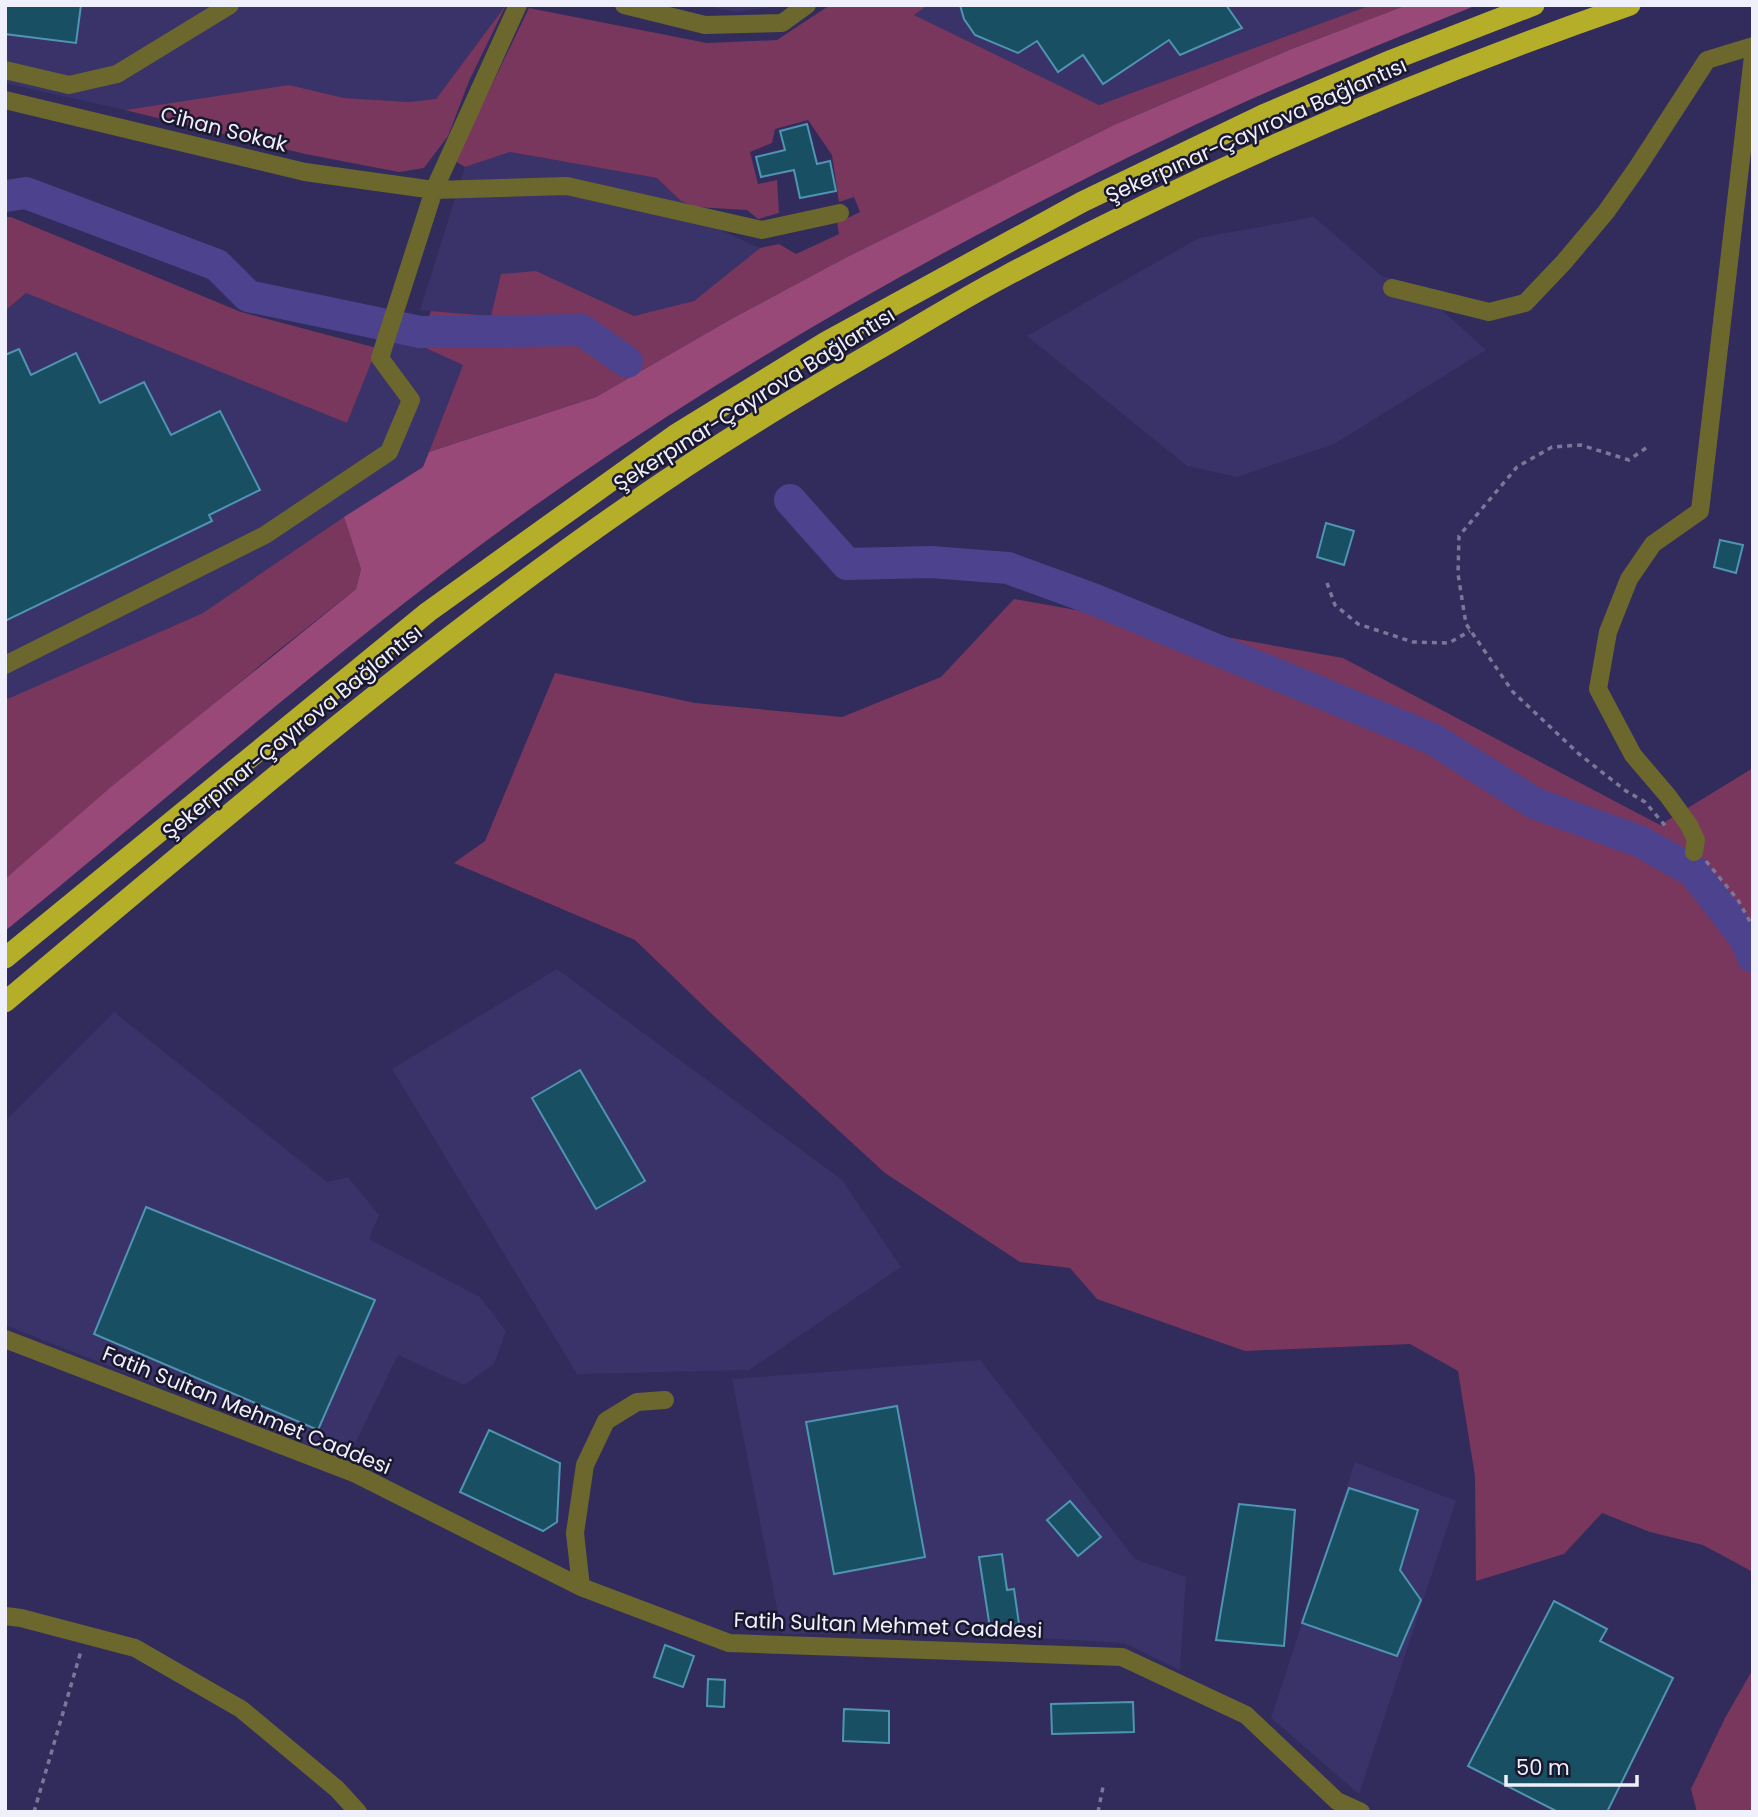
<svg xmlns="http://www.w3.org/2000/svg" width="1758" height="1817" viewBox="0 0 1758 1817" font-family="Poppins,sans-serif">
<rect width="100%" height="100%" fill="#312c5b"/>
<!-- built -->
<path fill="#393369" d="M 5,5 L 506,5 L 436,99 L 409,102 L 343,98 L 289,85 L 125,110 L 5,83 Z
M 704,5 L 787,5 L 735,12 Z
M 928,5 L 1371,5 L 1099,105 L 914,15 Z
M 510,152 L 657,178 L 705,223 L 760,248 L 694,301 L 634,316 L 536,271 L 491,316 L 420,310 L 465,167 Z
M 1314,217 L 1382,276 L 1445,293 L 1433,302 L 1486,350 L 1334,444 L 1237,477 L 1187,466 L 1027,336 L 1199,238 Z
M 26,293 L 347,423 L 384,329 L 463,365 L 423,467 L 203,613 L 5,700 L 5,311 Z
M 557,969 L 842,1180 L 901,1267 L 749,1370 L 577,1374 L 392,1069 Z
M 114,1012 L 327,1182 L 348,1177 L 379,1215 L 369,1239 L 480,1297 L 506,1331 L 494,1364 L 464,1385 L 398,1355 L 347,1460 L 5,1325 L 5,1121 Z
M 980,1360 L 1135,1559 L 1186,1577 L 1180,1670 L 1124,1643 L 949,1633 L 782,1634 L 732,1379 Z
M 1355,1462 L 1456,1501 L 1359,1794 L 1271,1718 Z"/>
<!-- green -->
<path fill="#79375d" d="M 506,5 L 469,81 L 448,136 L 424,168 L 399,172 L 305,154 L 125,110 L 289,85 L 344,98 L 409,102 L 436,99 Z
M 830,5 L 928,5 L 914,15 L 1099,105 L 1371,5 L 1407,5 L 1289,50 L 1116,124 L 847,257 L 733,318 L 596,397 L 429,452 L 463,365 L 419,345 L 431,311 L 491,316 L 501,274 L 536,271 L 634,316 L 694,301 L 760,248 L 779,244 L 796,254 L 839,234 L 837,223 L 860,212 L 854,197 L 839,202 L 832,155 L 808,120 L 775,129 L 772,143 L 750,152 L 758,184 L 777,180 L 779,213 L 758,219 L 747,210 L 695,207 L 681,201 L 657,178 L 510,152 L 465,167 L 455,161 L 529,8 L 707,43 L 777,40 Z
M 5,217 L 11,217 L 241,312 L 377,348 L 347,423 L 26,293 L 5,311 Z
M 344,517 L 361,569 L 356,589 L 275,653 L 5,879 L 5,700 L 203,613 Z
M 1014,599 L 1343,658 L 1660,825 L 1753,768 L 1753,1572 L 1703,1545 L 1650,1532 L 1602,1513 L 1564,1554 L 1476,1581 L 1475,1476 L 1458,1371 L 1410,1344 L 1245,1351 L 1097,1299 L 1070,1268 L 1020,1262 L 885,1173 L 716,1018 L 635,940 L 454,863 L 485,841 L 555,673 L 695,703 L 842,717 L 941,677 Z
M 1753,1669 L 1753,1812 L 1697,1812 L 1691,1789 L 1725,1718 Z"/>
<!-- forest -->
<path fill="#994977" d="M 1407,5 L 1477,5 C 1374,47 1270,88 1170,137 C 965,236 764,348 576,477 C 375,614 193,778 5,931 L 5,879 L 111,787 L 356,589 L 361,569 L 344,517 L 423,467 L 429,452 L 596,397 L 733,318 L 847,257 L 1116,124 L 1289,50 Z"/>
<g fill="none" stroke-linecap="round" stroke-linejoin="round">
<!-- river -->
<path stroke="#4c428d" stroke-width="32" d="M 5,196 L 26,193 L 217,265 L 248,296 L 420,332 L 582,330 L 627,362
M 790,500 L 847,564 L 931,562 L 1008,568 L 1093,599 L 1433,739 L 1534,803 L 1639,841 L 1693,871 L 1745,938 L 1753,957"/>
</g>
<!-- building -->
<path fill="#184f63" stroke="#4f95b1" stroke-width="2" d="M 5,5 L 81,5 L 76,43 L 5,34 Z
M 960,5 L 1226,5 L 1242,28 L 1180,55 L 1169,40 L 1103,84 L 1083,55 L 1058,72 L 1037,41 L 1018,53 L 975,35 L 964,19 Z
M 807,124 L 817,164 L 830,161 L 836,191 L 800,198 L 794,170 L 761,177 L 756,157 L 785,150 L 780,131 Z
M 19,349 L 31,375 L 76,353 L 100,403 L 144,382 L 171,435 L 220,411 L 260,490 L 209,515 L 212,521 L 5,621 L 5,355 Z
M 1326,523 L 1354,531 L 1344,565 L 1317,557 Z
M 1720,540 L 1743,545 L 1736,573 L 1714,567 Z
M 580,1070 L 645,1181 L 596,1209 L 532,1098 Z
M 146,1207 L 375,1300 L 318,1430 L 94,1334 Z
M 897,1406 L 925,1557 L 834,1574 L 806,1422 Z
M 489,1430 L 560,1463 L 557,1522 L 543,1531 L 460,1492 Z
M 1349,1488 L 1418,1510 L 1400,1570 L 1421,1600 L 1397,1656 L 1302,1623 Z
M 1070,1501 L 1101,1537 L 1078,1556 L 1047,1520 Z
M 1239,1504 L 1295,1510 L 1284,1646 L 1216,1640 Z
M 1002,1554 L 1007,1590 L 1014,1589 L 1019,1624 L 990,1628 L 979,1557 Z
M 1554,1601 L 1607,1629 L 1600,1641 L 1673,1678 L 1607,1812 L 1558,1812 L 1468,1766 Z
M 665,1645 L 694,1656 L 683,1687 L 654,1677 Z
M 708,1679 L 725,1680 L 724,1707 L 707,1706 Z
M 1133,1702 L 1134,1732 L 1052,1734 L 1051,1704 Z
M 844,1709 L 889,1711 L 889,1743 L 843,1741 Z"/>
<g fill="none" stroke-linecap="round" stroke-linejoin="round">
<!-- path -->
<path stroke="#7a7799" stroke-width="3.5" stroke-dasharray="5 5" stroke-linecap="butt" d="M 1646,448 L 1629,460 L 1581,445 L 1552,447 L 1517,467 L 1459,536 L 1458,574 L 1466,624 L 1513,692 L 1579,754 L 1626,791 L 1645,802 L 1668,829
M 1327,583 L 1335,605 L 1358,624 L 1413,642 L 1449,643 L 1470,631
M 1706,861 L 1738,900 L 1753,927
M 34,1812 L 81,1651
M 1098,1812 L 1103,1787"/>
<!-- minor -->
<path stroke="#6c682d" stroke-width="18" d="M 624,5 L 705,25 L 782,23 L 807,5
M 5,70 L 69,85 L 117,74 L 230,5
M 5,100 L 305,172 L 434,190 L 518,5
M 1392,288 L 1489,312 L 1525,303 L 1564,262 L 1606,212 L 1637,168 L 1707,60 L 1753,46
M 5,665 L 265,535 L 389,452 L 411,400 L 380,358 L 434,190 L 567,186 L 762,230 L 840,213
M 1694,852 L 1696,840 L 1689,825 L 1668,796 L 1633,755 L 1598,689 L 1608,632 L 1629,579 L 1653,544 L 1700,511 L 1753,56
M 5,1339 L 354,1473 L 581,1587 L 729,1643 L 1122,1657 L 1246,1715 L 1337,1801 L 1361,1812
M 581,1587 L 575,1533 L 585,1465 L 606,1421 L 637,1402 L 665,1400
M 5,1616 L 21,1618 L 135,1648 L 241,1709 L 337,1789 L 358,1812"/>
<!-- highway -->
<path stroke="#b5ae29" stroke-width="21" d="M 5,958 L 428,612 L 675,435 L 826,342 L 1082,202 L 1263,115 L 1392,60 L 1534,5
M 5,1002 C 227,816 446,626 687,466 C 749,425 813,387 877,350 C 919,326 960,300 1002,278 C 1204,170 1414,80 1630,5"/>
</g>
<g text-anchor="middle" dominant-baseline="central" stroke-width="5" stroke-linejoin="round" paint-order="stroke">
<!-- street labels -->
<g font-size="21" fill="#f0f0fc" stroke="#1a182e">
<text transform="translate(224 129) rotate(14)">Cihan Sokak</text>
<text transform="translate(1256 130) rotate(-24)">Şekerpınar-Çayırova Bağlantısı</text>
<text transform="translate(754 399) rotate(-32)">Şekerpınar-Çayırova Bağlantısı</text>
<text transform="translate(292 732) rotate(-39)">Şekerpınar-Çayırova Bağlantısı</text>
<text transform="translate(247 1410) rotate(22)">Fatih Sultan Mehmet Caddesi</text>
<text transform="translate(888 1625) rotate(2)">Fatih Sultan Mehmet Caddesi</text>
</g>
</g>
<!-- border -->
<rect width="1758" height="1817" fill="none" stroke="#f0f0fc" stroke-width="14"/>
<!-- scale -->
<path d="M1506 1775v10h131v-10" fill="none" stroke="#f0f0fc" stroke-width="3.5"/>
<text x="1516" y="1775" font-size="21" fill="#f0f0fc" stroke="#1a182e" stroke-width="5" paint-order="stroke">50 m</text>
</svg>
